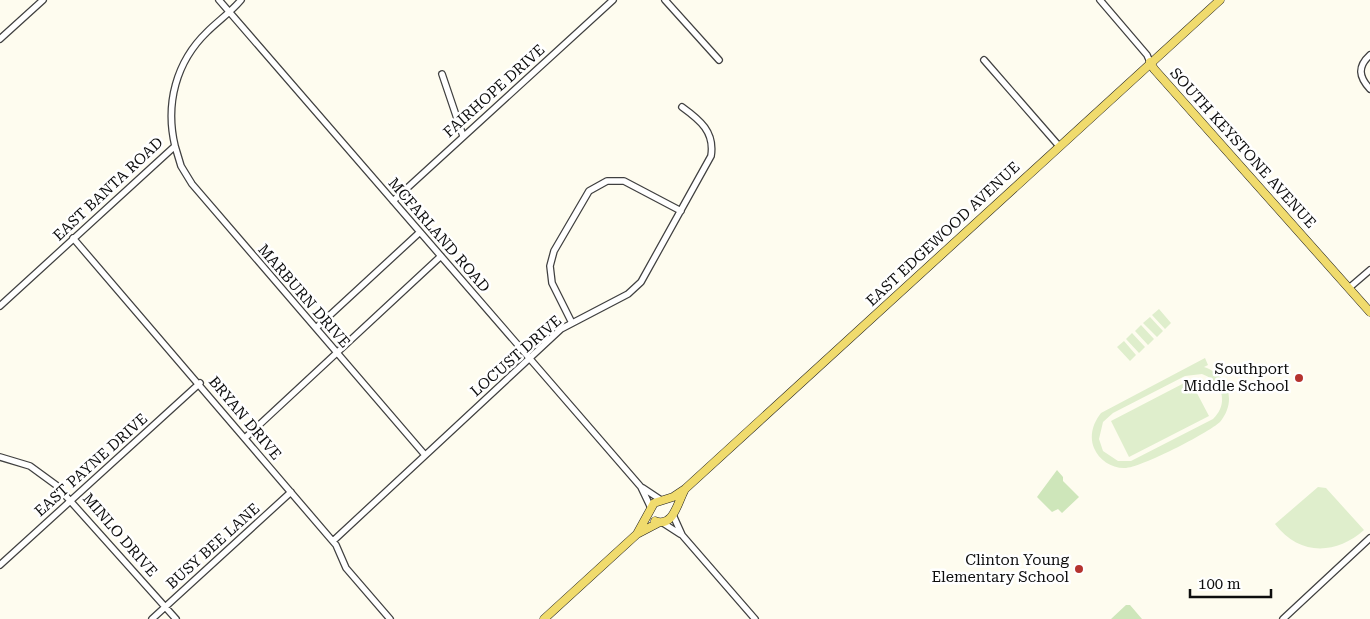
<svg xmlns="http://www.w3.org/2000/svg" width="1370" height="619" viewBox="0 0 1370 619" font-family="'Roboto Serif',serif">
<rect width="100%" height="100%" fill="#fefcef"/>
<!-- green -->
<path fill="#cee6ba" d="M 1057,470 L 1063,477 L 1063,481 L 1079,497 L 1062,513 L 1058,509 L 1052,512 L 1037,497 Z
M 1126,605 L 1130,605 L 1142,619 L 1111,619 Z"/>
<!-- pitch -->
<path fill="#dfeecc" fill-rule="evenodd" d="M 1159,309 L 1171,323 L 1165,329 L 1152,315 Z
M 1150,317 L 1163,331 L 1157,337 L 1143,323 Z
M 1141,325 L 1154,339 L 1148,345 L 1135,331 Z
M 1132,333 L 1145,347 L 1139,353 L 1126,339 Z
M 1124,341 L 1136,355 L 1130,361 L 1117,347 Z
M 1205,358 L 1208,365 L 1204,367 C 1229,375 1237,402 1220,422 C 1208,433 1139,469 1124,468 C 1111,468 1099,460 1094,448 C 1089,436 1093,423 1101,413 ZM 1202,374 C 1223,381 1229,404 1213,419 L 1131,461 L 1118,461 L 1103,451 L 1099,439 L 1103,422 L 1113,413 L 1185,376 Z
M 1190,380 L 1209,416 L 1129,457 L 1111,421 Z
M 1318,487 L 1326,488 L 1364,530 C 1336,555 1299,556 1275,524 Z"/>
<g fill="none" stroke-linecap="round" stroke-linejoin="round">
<defs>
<path id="minor" d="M 219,0 L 641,487 L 651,508
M 665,0 L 719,60
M 1100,0 L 1147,55 L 1150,62
M 0,39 L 43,0
M 1370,55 C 1357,67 1359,77 1370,89
M 984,60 L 1059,146
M 442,74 L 463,136
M 175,146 L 181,166 L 192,184 L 425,455
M 393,201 L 613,0
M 73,238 L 336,545 L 346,568 L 390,619
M 1349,288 L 1370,270
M 0,306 L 175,146 C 165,104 176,62 207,32 C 218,21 231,12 241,0
M 572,323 L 552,283 L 550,266 L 554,251 L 589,191 L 607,181 L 624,181 L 681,211
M 316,328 L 420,232
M 245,438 L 441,256
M 0,457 L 30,466 L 56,485 L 176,619
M 643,488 L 661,500
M 673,515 L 682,535 L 755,619
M 663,523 L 680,534
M 333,541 L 561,329 L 628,294 L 641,282 L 711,156 C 715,132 700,120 682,107
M 0,565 L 200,383
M 152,619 L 291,492
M 1283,619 L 1370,538"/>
<path id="major" d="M 1150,62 L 1154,69 L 1370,312
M 655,521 C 673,528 677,504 684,491
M 637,534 L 654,503 L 673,497 L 685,489 L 1220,0
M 544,619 L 637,534 L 658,523"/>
</defs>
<!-- minor casing -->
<use href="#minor" stroke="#404040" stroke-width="8"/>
<!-- major casing -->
<use href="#major" stroke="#1e1e1e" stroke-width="9"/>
<!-- minor -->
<use href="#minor" stroke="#fff" stroke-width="5.5"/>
<!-- major -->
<use href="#major" stroke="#f0db6d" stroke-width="8"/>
</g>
<!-- markers -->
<g fill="#b5332e" stroke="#fff" stroke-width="2">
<circle cx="1299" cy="378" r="5"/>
<circle cx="1079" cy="569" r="5"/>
</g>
<g text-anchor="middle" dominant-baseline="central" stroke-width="5" stroke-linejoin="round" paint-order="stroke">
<!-- street labels -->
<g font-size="15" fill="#0d0d0d" stroke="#fff">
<text transform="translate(494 91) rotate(-42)">FAIRHOPE DRIVE</text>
<text transform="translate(1243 148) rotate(48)">SOUTH KEYSTONE AVENUE</text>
<text transform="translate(108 189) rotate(-43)">EAST BANTA ROAD</text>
<text transform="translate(943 234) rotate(-43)">EAST EDGEWOOD AVENUE</text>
<text transform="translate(439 235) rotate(49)">MCFARLAND ROAD</text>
<text transform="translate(304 296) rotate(49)">MARBURN DRIVE</text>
<text transform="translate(516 356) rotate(-41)">LOCUST DRIVE</text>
<text transform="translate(245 418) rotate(50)">BRYAN DRIVE</text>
<text transform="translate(91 465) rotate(-42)">EAST PAYNE DRIVE</text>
<text transform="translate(120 535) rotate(49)">MINLO DRIVE</text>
<text transform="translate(213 546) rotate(-42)">BUSY BEE LANE</text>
</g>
<!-- poi labels -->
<g font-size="15" fill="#0d0d0d" stroke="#fff" text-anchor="end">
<text x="1289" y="369">Southport<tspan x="1289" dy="17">Middle School</tspan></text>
<text x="1069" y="560">Clinton Young<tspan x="1069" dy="17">Elementary School</tspan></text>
</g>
</g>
<!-- scale -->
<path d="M1190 589v8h81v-8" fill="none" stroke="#0d0d0d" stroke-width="2.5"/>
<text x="1198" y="589" font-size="15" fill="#0d0d0d" stroke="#ffffff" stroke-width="4" paint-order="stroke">100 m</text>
</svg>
